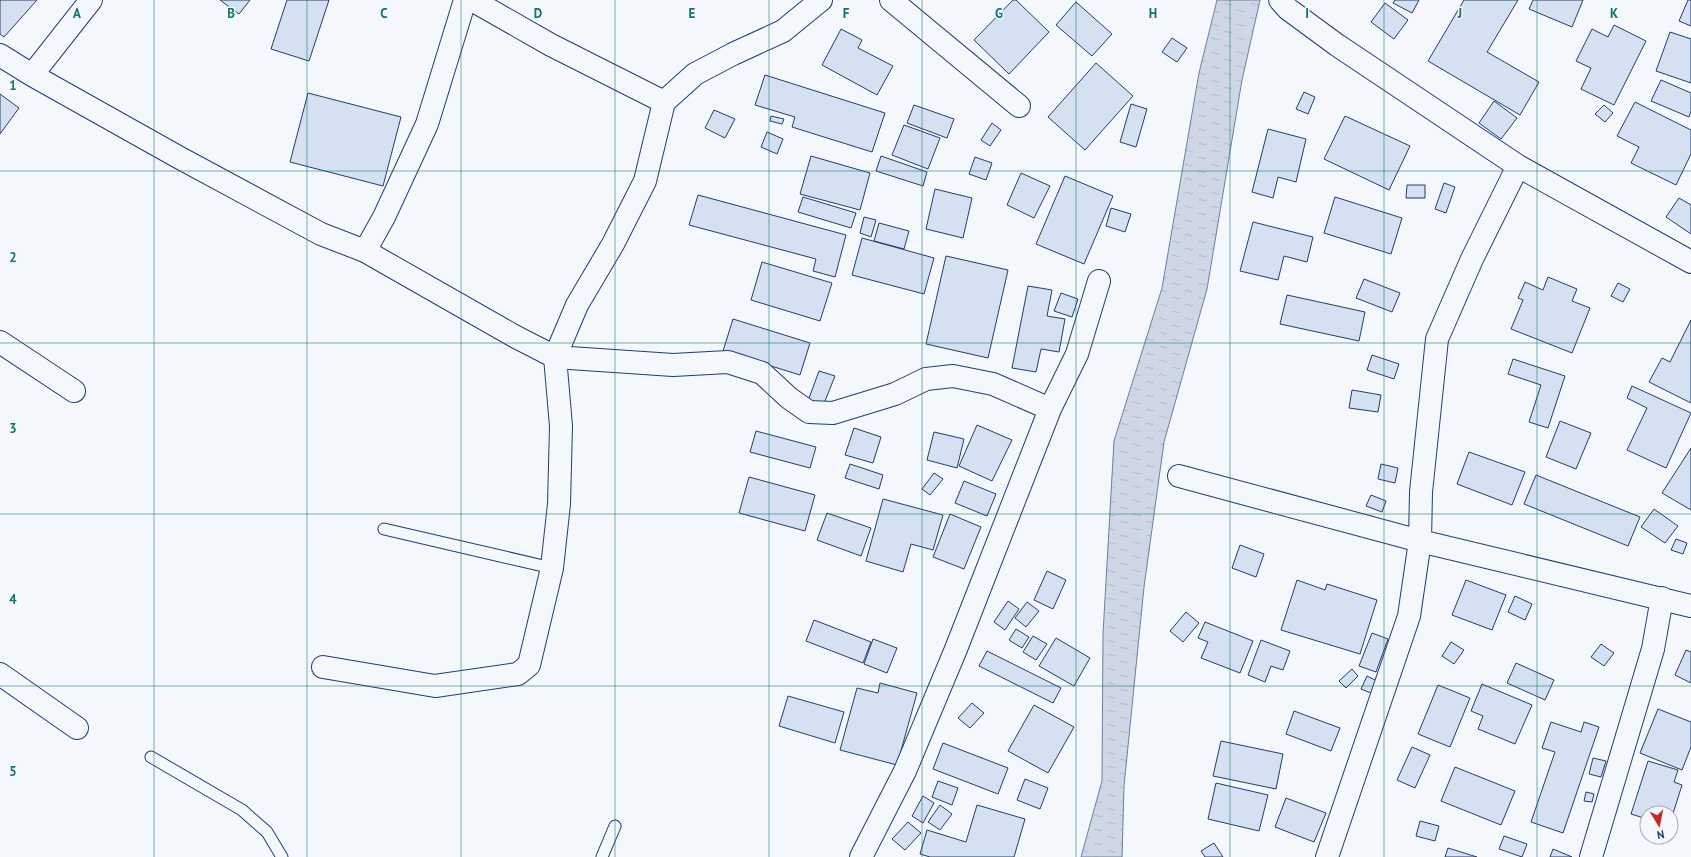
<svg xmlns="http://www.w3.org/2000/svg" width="1691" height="857" viewBox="0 0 1691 857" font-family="'PT Sans',sans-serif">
<defs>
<pattern id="water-ripples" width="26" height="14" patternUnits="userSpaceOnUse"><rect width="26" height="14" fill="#cfd7e4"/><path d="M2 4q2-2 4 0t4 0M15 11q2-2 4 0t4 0" fill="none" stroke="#b1bac7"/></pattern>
</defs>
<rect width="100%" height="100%" fill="#f4f7fb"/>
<!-- water -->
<path fill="url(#water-ripples)" stroke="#687fa3" d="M 1217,0 L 1260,0 L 1242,80 L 1207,289 L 1164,442 L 1144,587 L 1124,786 L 1122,857 L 1081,857 L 1102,781 L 1103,634 L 1114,441 L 1162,288 L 1199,73 Z"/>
<!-- building -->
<path fill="#d5e0f0" stroke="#1d3f73" d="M 0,0 L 37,0 L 4,37 L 0,34 Z
M 220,0 L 250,0 L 239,14 Z
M 287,0 L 329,0 L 309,61 L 271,49 Z
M 1013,0 L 1016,0 L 1049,32 L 1009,74 L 974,40 Z
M 1395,0 L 1419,0 L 1412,13 L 1393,3 Z
M 1464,0 L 1518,0 L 1487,52 L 1539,82 L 1520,115 L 1428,61 Z
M 1533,0 L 1583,0 L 1572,27 L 1529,9 Z
M 1688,0 L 1691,0 L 1691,26 L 1679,21 Z
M 1076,2 L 1112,34 L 1092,56 L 1056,25 Z
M 1385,3 L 1408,20 L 1394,39 L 1371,22 Z
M 1614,25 L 1646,41 L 1614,105 L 1581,89 L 1591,68 L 1576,61 L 1592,29 L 1608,37 Z
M 841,29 L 862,40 L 858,48 L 893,66 L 877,95 L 822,65 Z
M 1670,32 L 1691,39 L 1691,83 L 1656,71 Z
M 1172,38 L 1187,48 L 1177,62 L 1162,52 Z
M 1096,63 L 1133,96 L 1085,150 L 1048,117 Z
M 765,75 L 885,113 L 872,152 L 792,127 L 795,117 L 755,105 Z
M 1661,80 L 1691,93 L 1691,111 L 1689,117 L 1651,101 Z
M 1304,92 L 1315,97 L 1308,114 L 1296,109 Z
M 308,93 L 401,117 L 383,186 L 290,162 Z
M 0,94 L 19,108 L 0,134 Z
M 1494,101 L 1517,118 L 1501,139 L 1479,123 Z
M 1635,102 L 1691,130 L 1691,154 L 1676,185 L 1631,163 L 1639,147 L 1617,136 Z
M 1131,104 L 1147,109 L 1136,147 L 1120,142 Z
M 914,105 L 954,119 L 947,138 L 907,123 Z
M 1604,105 L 1613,113 L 1605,122 L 1595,114 Z
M 714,110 L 735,119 L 725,138 L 705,128 Z
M 771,116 L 784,119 L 782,124 L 770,121 Z
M 1345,116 L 1410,146 L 1389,190 L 1324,159 Z
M 992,123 L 1001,130 L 990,146 L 981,140 Z
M 904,125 L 940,138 L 928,169 L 892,155 Z
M 1268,129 L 1306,139 L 1296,182 L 1278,177 L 1273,198 L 1252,192 Z
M 767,132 L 783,139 L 777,154 L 761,147 Z
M 811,156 L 870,173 L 860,210 L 800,194 Z
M 881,156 L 927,172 L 923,186 L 876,171 Z
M 975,157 L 992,163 L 986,180 L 969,174 Z
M 1021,173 L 1050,186 L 1034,218 L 1007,205 Z
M 1065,176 L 1113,196 L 1084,264 L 1036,244 Z
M 1444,183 L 1455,187 L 1446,213 L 1435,209 Z
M 1407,185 L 1425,185 L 1425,198 L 1406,198 Z
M 935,189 L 972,198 L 963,238 L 926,229 Z
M 698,195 L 846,235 L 835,277 L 813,271 L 816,259 L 689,225 Z
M 803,197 L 856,213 L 851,228 L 798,212 Z
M 1335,197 L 1402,218 L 1391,254 L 1324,233 Z
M 1679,198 L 1691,205 L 1691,234 L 1666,217 Z
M 1111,208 L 1131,214 L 1125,232 L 1106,226 Z
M 864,217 L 876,220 L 871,237 L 860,233 Z
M 1253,222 L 1313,237 L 1307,262 L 1284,256 L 1278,280 L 1240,271 Z
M 879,223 L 909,231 L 904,249 L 874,241 Z
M 862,238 L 934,258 L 924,294 L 852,275 Z
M 946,256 L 1008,270 L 988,358 L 926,344 Z
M 762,262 L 832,283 L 820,321 L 751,300 Z
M 1548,277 L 1577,289 L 1572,301 L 1590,308 L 1572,353 L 1511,329 L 1523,300 L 1518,298 L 1525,282 L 1543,290 Z
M 1364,279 L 1400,293 L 1392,312 L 1356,298 Z
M 1618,283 L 1630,289 L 1623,302 L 1611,296 Z
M 1028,286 L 1052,290 L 1047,316 L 1065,319 L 1059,352 L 1041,349 L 1036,372 L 1012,368 Z
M 1061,293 L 1078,299 L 1072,317 L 1054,311 Z
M 1287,295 L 1365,312 L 1359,341 L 1280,324 Z
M 733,319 L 810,343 L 800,375 L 723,351 Z
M 1691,320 L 1691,403 L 1649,382 L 1662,358 L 1670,362 Z
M 1372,355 L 1399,364 L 1394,379 L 1367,370 Z
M 1513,359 L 1565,376 L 1548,428 L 1529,422 L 1541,385 L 1508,374 Z
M 819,371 L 835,376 L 823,406 L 808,401 Z
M 1632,386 L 1691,413 L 1666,468 L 1627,450 L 1647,408 L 1627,398 Z
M 1352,390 L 1381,395 L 1378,412 L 1349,408 Z
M 1560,421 L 1591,433 L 1576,469 L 1546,457 Z
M 977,425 L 1012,440 L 992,481 L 959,466 Z
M 854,428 L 881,437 L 873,463 L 845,455 Z
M 756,431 L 816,447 L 810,468 L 750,452 Z
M 934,432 L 964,439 L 957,468 L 927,460 Z
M 1691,448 L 1691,510 L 1662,493 Z
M 1469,452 L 1525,472 L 1512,505 L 1457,484 Z
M 850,464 L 883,475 L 879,489 L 845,478 Z
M 1381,464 L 1398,468 L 1395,483 L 1378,479 Z
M 934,473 L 943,479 L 930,495 L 922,489 Z
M 1536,475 L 1640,517 L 1628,546 L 1524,504 Z
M 749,477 L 815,495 L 805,531 L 739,513 Z
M 964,481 L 996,494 L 987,516 L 955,503 Z
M 1371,495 L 1386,501 L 1382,512 L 1366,506 Z
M 883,499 L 943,515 L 933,550 L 911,544 L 903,572 L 866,561 Z
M 1654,509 L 1678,526 L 1665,543 L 1641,527 Z
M 827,513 L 871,528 L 861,556 L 817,540 Z
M 950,514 L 981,527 L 964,569 L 933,557 Z
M 1676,539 L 1687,543 L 1683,554 L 1671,550 Z
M 1240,545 L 1264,554 L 1256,577 L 1232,568 Z
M 1047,571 L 1066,580 L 1053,609 L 1034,600 Z
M 1297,580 L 1325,590 L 1327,584 L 1377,600 L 1360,654 L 1281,630 Z
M 1466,580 L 1506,595 L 1492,630 L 1452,615 Z
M 1515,596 L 1532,604 L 1525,620 L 1508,612 Z
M 1008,601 L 1019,609 L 1005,630 L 994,622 Z
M 1027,602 L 1039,611 L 1026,627 L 1015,618 Z
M 1186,612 L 1199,623 L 1183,642 L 1170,631 Z
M 814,620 L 871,642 L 863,663 L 806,641 Z
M 1205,622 L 1253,641 L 1240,673 L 1201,658 L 1208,642 L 1198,638 Z
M 1016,629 L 1029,637 L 1022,648 L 1009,640 Z
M 1372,633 L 1388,639 L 1376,672 L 1359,666 Z
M 1033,636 L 1047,644 L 1036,660 L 1023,652 Z
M 1056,638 L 1090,658 L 1074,686 L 1039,666 Z
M 873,639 L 897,648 L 887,673 L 864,664 Z
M 1261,640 L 1290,651 L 1283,670 L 1271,666 L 1265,682 L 1248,675 Z
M 1451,642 L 1464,650 L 1454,664 L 1442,656 Z
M 1601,644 L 1614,653 L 1604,666 L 1591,657 Z
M 1686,650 L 1691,652 L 1691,683 L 1675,675 Z
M 987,651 L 1061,688 L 1053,703 L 979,666 Z
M 1516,663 L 1554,680 L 1545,700 L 1507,683 Z
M 1352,669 L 1358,676 L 1346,688 L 1339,681 Z
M 1367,676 L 1381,683 L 1376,695 L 1361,689 Z
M 880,683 L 917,693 L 897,765 L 840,750 L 857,688 L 878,693 Z
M 1482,684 L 1532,705 L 1515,744 L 1478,729 L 1483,716 L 1471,711 Z
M 1438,685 L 1470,698 L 1450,747 L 1418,734 Z
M 788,696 L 844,712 L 835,743 L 779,726 Z
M 972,703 L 984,713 L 970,728 L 958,718 Z
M 1034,705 L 1074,727 L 1048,773 L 1008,751 Z
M 1658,709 L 1691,722 L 1691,747 L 1682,770 L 1640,753 Z
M 1294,711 L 1340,728 L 1331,751 L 1286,734 Z
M 1551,722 L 1581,732 L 1584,722 L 1599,727 L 1563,833 L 1531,822 L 1555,752 L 1542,748 Z
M 1221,741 L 1283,754 L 1276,789 L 1213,776 Z
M 943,743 L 1008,768 L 998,794 L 933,769 Z
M 1412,747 L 1430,755 L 1415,788 L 1397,780 Z
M 1593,758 L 1606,761 L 1601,777 L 1589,774 Z
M 1648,761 L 1678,770 L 1674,782 L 1682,785 L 1671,820 L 1671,813 L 1647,813 L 1647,819 L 1631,814 Z
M 1455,767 L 1515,791 L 1501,825 L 1441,801 Z
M 1025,779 L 1048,788 L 1040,809 L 1017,800 Z
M 938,781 L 958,788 L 952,805 L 932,797 Z
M 1216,783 L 1268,795 L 1259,831 L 1208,819 Z
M 1586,792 L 1594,794 L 1592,802 L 1584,801 Z
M 923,796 L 934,803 L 923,823 L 912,816 Z
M 1286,798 L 1326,813 L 1314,842 L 1275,827 Z
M 940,805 L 952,814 L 940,830 L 928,822 Z
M 977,805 L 1025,819 L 1014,857 L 930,857 L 920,854 L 927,830 L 966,842 Z
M 1420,821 L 1439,826 L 1435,841 L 1416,836 Z
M 908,822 L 921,833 L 905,850 L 892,839 Z
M 1504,836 L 1527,844 L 1522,857 L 1499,849 Z
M 1214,843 L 1223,857 L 1205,857 L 1201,851 Z
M 1448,848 L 1477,857 L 1445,857 Z
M 1553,849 L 1572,857 L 1550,857 Z"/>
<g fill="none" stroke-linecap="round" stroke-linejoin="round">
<defs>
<path id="lane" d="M 384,529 L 552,568
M 151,757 L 242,810 L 267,832 L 282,857
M 602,857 L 615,826"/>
<path id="street" d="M 472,0 L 551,45 L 664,102
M 891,0 L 1019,106
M 1280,0 L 1288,9 L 1337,45 L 1518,166 L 1691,262
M 0,55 L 32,75 L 180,158 L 321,234 L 365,251 L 384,217 L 427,124 L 465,0
M 32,75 L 91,0
M 365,251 L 516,337 L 555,357 L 673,365 L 728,362 L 762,373 L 789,398 L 809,412 L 833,413 L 895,394 L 926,379 L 953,376 L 993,384 L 1050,409
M 0,342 L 74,391
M 1179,476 L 1420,541 L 1691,606
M 323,667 L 435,686 L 518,674 L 529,665 L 552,568 L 559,504 L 561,426 L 555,357 L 577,305 L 613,244 L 645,181 L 664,102 L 695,74 L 733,54 L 783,31 L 821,0
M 0,674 L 77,728
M 861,857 L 905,771 L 956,649 L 1050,409 L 1077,354 L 1099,281
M 1327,857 L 1409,616 L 1420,541 L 1421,492 L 1437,339 L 1472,259 L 1518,166
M 1591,857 L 1653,649 L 1662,598"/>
</defs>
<!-- lane casing -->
<use href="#lane" stroke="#1d3f73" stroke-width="13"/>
<!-- street casing -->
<use href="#street" stroke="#1d3f73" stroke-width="24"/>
<!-- lane -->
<use href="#lane" stroke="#f4f7fb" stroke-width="11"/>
<!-- street -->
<use href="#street" stroke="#f4f7fb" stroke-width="22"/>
</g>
<!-- grid -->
<path fill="none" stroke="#0f766e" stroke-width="1" stroke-opacity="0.55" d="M 154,0 L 154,857M 307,0 L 307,857M 461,0 L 461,857M 615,0 L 615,857M 769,0 L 769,857M 922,0 L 922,857M 1076,0 L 1076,857M 1230,0 L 1230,857M 1384,0 L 1384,857M 1537,0 L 1537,857M 0,171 L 1691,171M 0,343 L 1691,343M 0,514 L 1691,514M 0,686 L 1691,686"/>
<g font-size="13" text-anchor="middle" font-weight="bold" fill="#0f766e" stroke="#f4f7fb" stroke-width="3" stroke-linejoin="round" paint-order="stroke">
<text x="77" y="18">A</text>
<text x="231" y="18">B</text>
<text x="384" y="18">C</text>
<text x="538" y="18">D</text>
<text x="692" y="18">E</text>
<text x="846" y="18">F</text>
<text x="999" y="18">G</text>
<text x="1153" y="18">H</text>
<text x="1307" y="18">I</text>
<text x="1460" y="18">J</text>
<text x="1614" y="18">K</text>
<text x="13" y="90">1</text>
<text x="13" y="262">2</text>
<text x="13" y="433">3</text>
<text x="13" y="604">4</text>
<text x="13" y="776">5</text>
</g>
<!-- north arrow -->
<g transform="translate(1659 825) rotate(170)"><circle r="19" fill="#f4f7fb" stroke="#9eadc5"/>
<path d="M0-3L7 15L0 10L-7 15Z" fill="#c62828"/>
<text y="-6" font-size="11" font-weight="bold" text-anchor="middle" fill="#1d3f73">N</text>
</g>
</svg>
